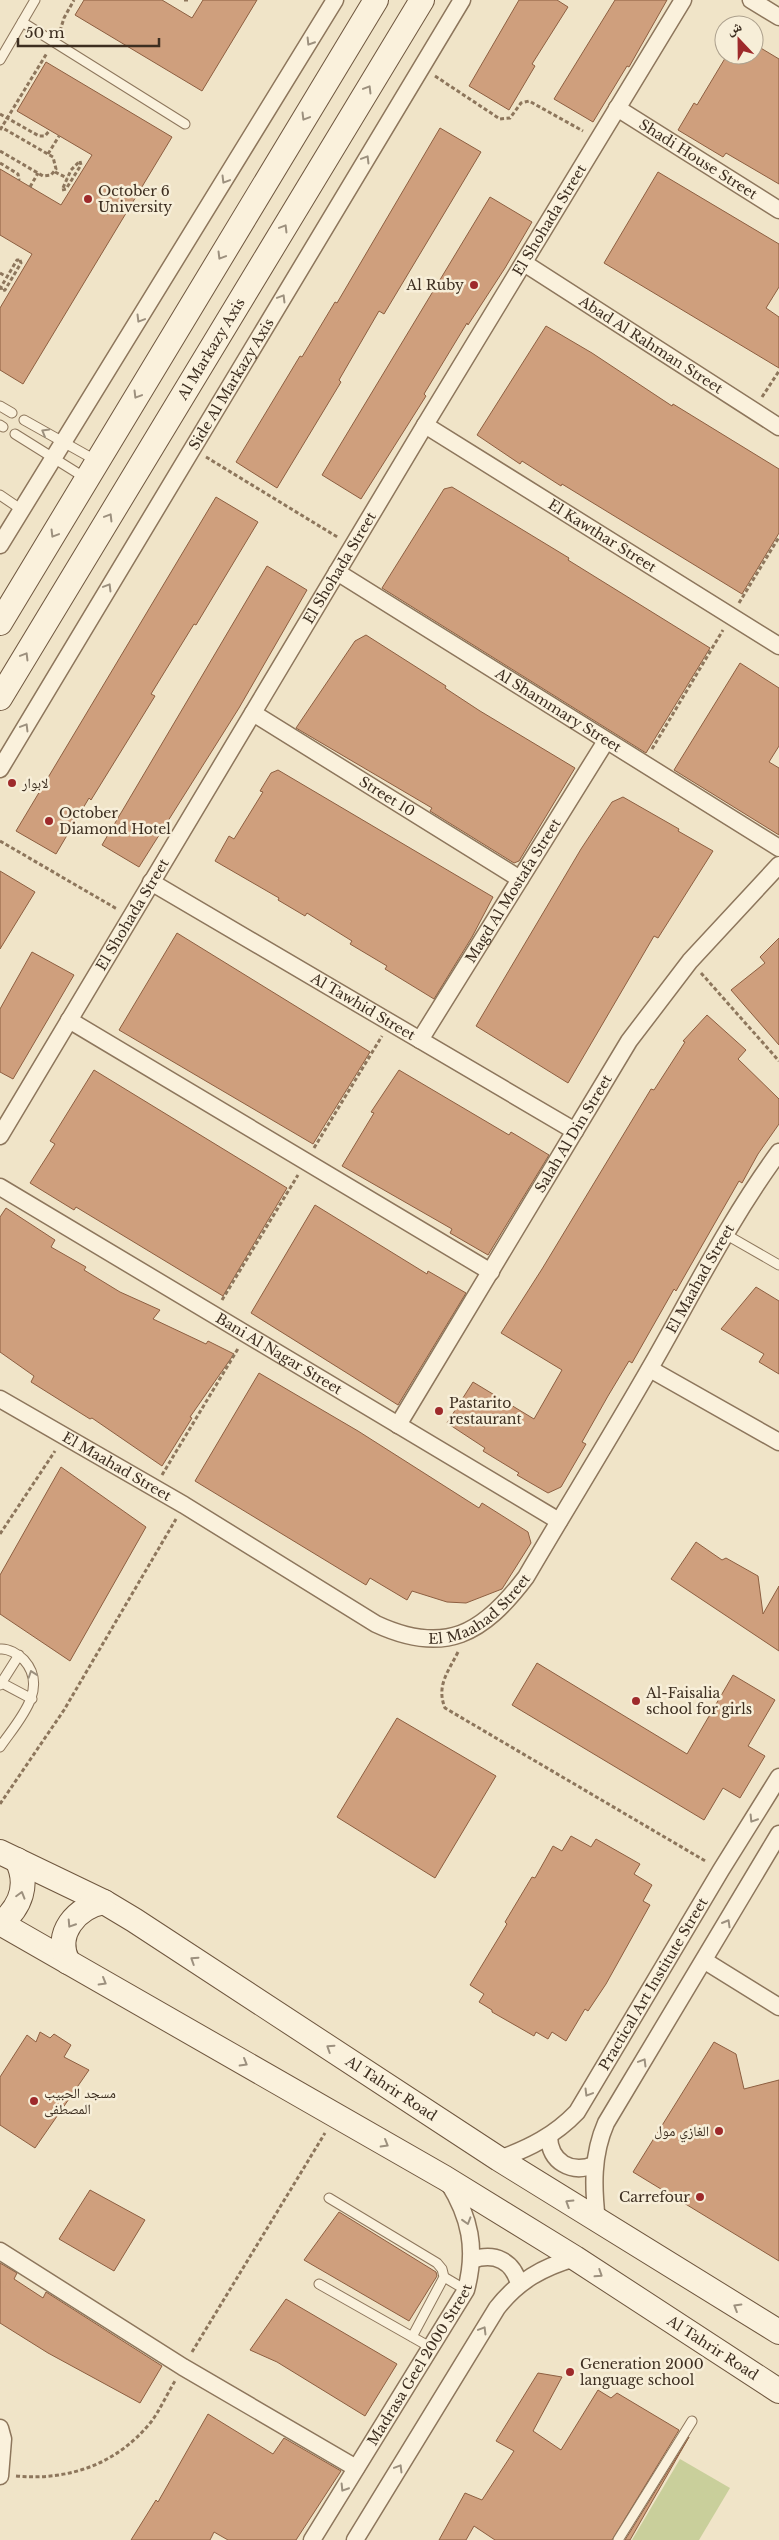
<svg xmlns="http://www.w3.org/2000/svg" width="779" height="2540" viewBox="0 0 779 2540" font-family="'Libre Baskerville','Noto Naskh Arabic',serif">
<rect width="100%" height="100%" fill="#f0e4c8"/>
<!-- green -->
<path fill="#c9cf9b" d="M 680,2459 L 730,2488 L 699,2540 L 632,2540 Z"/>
<!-- building -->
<path fill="#cf9f7d" stroke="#8d5f41" d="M 84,0 L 162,0 L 192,18 L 203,0 L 257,0 L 202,91 L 75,15 Z
M 519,0 L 557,0 L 568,7 L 532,64 L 535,66 L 509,110 L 469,86 Z
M 615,0 L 667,0 L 629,67 L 627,66 L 593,122 L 554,99 Z
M 754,44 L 779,59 L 779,184 L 726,153 L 723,157 L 678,130 L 694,103 L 697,105 L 727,55 L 754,55 Z
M 46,62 L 172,137 L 23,384 L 0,370 L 0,308 L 32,254 L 0,235 L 0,169 L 61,205 L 92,155 L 17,111 Z
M 440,128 L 481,152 L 384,314 L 379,311 L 339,380 L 341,382 L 277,488 L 236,462 L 300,356 L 302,357 L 335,302 L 337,303 Z
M 658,172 L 779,244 L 779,287 L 766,308 L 779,317 L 779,368 L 604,263 Z
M 490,197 L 532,222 L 505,268 L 468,325 L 467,323 L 424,394 L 426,396 L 361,499 L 322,475 Z
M 546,326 L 592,353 L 672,406 L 673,404 L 779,469 L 779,533 L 742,594 L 562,484 L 561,486 L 522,461 L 520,464 L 477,435 Z
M 452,487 L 569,558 L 568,560 L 710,648 L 646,753 L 382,588 L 444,489 Z
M 216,497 L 258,522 L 196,625 L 194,624 L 151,694 L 155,696 L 128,740 L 91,800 L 89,798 L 56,854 L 16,831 Z
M 267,566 L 307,590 L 239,708 L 139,867 L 102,845 Z
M 366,635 L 446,686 L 445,688 L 480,711 L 575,768 L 519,861 L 514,863 L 430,811 L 432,808 L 296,728 L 355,641 Z
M 740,663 L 779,688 L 779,746 L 769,762 L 779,768 L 779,835 L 674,770 Z
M 278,770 L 493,897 L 472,937 L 434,999 L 385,969 L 387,966 L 350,944 L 352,941 L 307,913 L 305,916 L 278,900 L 279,898 L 215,861 L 229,836 L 234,839 L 263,792 L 260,791 L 271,773 Z
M 623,797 L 679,829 L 678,831 L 713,851 L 658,938 L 654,936 L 568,1083 L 476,1026 L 581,849 L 612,802 Z
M 0,871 L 35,892 L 0,949 Z
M 177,933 L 370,1052 L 313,1144 L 119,1030 Z
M 779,938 L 779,1045 L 731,990 L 765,963 L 760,957 Z
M 32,952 L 74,975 L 13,1079 L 0,1072 L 0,1009 Z
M 707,1015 L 746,1050 L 738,1059 L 779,1099 L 779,1124 L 758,1154 L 742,1183 L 739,1181 L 676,1291 L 674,1289 L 632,1363 L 629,1361 L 608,1396 L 582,1442 L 586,1444 L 561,1487 L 548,1493 L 517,1475 L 519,1473 L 483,1451 L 485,1448 L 447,1423 L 473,1382 L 534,1419 L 562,1370 L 501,1333 L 542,1269 L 651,1089 L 654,1090 L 685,1042 L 683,1041 Z
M 94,1070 L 287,1188 L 223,1296 L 76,1207 L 74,1210 L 30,1183 L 55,1144 L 50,1141 Z
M 399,1070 L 509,1135 L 511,1132 L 549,1155 L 488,1255 L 450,1233 L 452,1229 L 342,1166 L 374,1113 L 371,1112 Z
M 315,1205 L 427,1274 L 428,1271 L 466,1293 L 398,1405 L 251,1313 Z
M 6,1208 L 55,1240 L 51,1247 L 86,1267 L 84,1270 L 120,1292 L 160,1310 L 153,1319 L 206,1344 L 208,1341 L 234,1354 L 190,1417 L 192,1418 L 162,1466 L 92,1418 L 90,1419 L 31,1382 L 34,1376 L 0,1352 L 0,1217 Z
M 756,1287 L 779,1301 L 779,1374 L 759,1362 L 764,1354 L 721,1329 Z
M 259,1373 L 358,1431 L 479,1508 L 482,1503 L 528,1532 L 531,1543 L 502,1589 L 466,1603 L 447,1602 L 412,1591 L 407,1600 L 370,1578 L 366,1585 L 195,1481 Z
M 61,1467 L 146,1527 L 70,1661 L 0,1614 L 0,1575 Z
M 696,1542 L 722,1560 L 726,1558 L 758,1576 L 763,1614 L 779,1586 L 779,1651 L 671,1579 Z
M 537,1663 L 687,1754 L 733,1675 L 775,1700 L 748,1746 L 765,1756 L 740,1798 L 723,1788 L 704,1820 L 512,1705 Z
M 397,1718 L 496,1776 L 435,1878 L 337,1817 Z
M 571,1836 L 591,1847 L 596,1839 L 640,1864 L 634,1874 L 652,1885 L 643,1901 L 650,1905 L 606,1984 L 588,2011 L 585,2009 L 566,2041 L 552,2032 L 548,2039 L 536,2032 L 534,2036 L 492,2012 L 492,2010 L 479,2002 L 484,1994 L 470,1985 L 507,1924 L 505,1922 L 532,1877 L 535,1878 L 553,1846 L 562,1851 Z
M 40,2032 L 50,2038 L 54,2034 L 71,2045 L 64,2057 L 89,2070 L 35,2148 L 0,2125 L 0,2077 L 27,2035 L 36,2042 Z
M 714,2042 L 736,2054 L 744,2089 L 779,2080 L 779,2261 L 633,2172 Z
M 90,2190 L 145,2220 L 114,2271 L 59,2239 Z
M 339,2212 L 436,2272 L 437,2276 L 409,2321 L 304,2260 Z
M 0,2263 L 17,2273 L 14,2279 L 43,2298 L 46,2292 L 162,2366 L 140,2403 L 48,2353 L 0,2323 Z
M 286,2299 L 397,2364 L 365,2416 L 277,2362 L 250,2350 Z
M 538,2373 L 562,2377 L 533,2431 L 561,2450 L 598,2390 L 611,2398 L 617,2393 L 679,2430 L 612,2540 L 495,2540 L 474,2526 L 466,2540 L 439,2540 L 465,2493 L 482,2500 L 514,2451 L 496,2441 Z
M 208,2414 L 273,2454 L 284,2438 L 341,2471 L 296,2540 L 228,2540 L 214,2532 L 210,2540 L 131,2540 L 156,2500 L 158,2502 Z
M 689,2437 L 630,2540 L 625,2540 Z"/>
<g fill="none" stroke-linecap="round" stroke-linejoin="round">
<defs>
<path id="lane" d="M 22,22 L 185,124
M 0,60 L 35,0
M 0,406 L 12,413
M 24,420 L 97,461
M 0,425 L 3,427
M 15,434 L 87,479
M 0,495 L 22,510
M 725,1234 L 779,1265
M 0,1649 C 8,1648 18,1654 24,1660 C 50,1689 17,1722 0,1747
M 0,1682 L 32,1699
M 0,1685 L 19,1655
M 329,2198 L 437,2263 L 442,2269 L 444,2277 L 412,2337
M 444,2277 L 466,2290
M 319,2284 L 430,2347
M 618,2540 L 692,2421"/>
<g id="street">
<path d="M 751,0 L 779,17"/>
<path id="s1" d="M 617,108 L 779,210"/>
<path id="s2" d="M 524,263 L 779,427"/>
<path id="s3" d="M 425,425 L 779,646"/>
<path d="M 0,545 L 335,0"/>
<path id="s4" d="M 337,572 L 779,848"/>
<path id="s5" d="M 253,713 L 520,879"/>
<path id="s6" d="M 0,769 L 462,0"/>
<path id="s7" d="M 151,882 L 575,1131"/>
<path d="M 69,1020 L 491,1272"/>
<path id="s8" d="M 420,1040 L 606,741"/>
<path id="s9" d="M 0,1136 L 425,425 L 683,0"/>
<path id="s10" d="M 0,1187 L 559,1521"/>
<path d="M 650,1369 L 779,1442"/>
<path id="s11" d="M 0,1399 L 184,1505 L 376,1624 C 445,1656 483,1634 526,1577 C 567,1507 610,1438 650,1368 C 692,1295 729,1220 779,1152"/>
<path id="s12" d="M 398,1425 L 629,1041 L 690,961 L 779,865"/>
<path d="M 705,1961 L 779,2007"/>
<path d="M 549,2137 C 550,2162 571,2174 594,2165"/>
<path id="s13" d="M 499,2159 C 530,2148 555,2135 577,2112 L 721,1870 L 779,1777"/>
<path d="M 597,2221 C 593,2187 592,2155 606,2123 L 779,1834"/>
<path d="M 0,2251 L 183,2367 L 356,2468"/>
<path d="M 472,2260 C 495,2252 513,2261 519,2284"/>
<path d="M 0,2428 L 3,2439 L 0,2476"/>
<path id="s14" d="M 312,2540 L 466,2290 C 477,2249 470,2217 448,2182"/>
<path d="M 355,2540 L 497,2308 C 518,2281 543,2267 575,2258"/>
</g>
<g id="secondary">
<path d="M 0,623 L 376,0"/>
<path id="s15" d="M 0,698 L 422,0"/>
<path id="s16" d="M 0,1852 L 104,1902 L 134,1920 L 499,2159 L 779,2332"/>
<path id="s17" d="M 0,1923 L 445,2178 L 575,2258 L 779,2391"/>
<path d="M 0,1924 C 21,1907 29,1884 17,1860"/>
<path d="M 68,1962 C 53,1934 77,1907 104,1902"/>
</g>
</defs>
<!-- lane casing -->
<use href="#lane" stroke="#8d765c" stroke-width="11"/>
<!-- street casing -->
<use href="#street" stroke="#8d765c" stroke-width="19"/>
<!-- secondary casing -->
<use href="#secondary" stroke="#6f573f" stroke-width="26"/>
<!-- path -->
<path stroke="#8d765c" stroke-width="3" stroke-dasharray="4 2.5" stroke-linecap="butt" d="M 184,0 L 188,0
M 60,31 L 64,18 L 74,0
M 435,76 L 500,119 L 510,118 L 521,103 L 529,101 L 583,131
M 0,114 L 39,136 L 45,136 L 50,130
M 0,130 L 47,53
M 0,151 L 43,176 L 51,175 L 56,169 L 53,157 L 1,127
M 48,154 L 59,136
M 80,161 L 81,165 L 66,189 L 62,190 L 71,170 Z
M 0,163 L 18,174 L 19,180
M 55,172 L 67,178
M 30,187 L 38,173
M 20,260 L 21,263 L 5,290 L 2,291 L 1,287 L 17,260 Z
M 0,273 L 7,277
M 762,397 L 779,371
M 206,457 L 339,538
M 739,603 L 779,537
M 652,749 L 723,630
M 0,841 L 117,909
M 701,973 L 779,1061
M 314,1148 L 382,1036
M 222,1300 L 298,1175
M 162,1475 L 239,1347
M 0,1534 L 55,1451
M 458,1652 C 448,1672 436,1686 445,1708 L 707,1862
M 0,1804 L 64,1710 L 176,1519
M 192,2352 L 325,2133
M 16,2476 C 69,2481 117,2464 151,2422 C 160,2410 167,2394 175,2381"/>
<!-- lane -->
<use href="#lane" stroke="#faf1dc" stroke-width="9"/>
<!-- street -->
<use href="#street" stroke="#faf1dc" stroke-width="16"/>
<!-- secondary -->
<use href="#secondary" stroke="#faf1dc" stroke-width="24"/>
</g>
<!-- one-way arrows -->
<defs><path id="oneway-chevron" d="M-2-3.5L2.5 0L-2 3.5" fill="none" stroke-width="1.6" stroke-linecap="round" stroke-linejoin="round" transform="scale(1.25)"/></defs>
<g stroke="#9c907e">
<use href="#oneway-chevron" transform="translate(310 42) rotate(122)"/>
<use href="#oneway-chevron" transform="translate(368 89) rotate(-59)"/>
<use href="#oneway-chevron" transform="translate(305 117) rotate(121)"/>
<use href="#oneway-chevron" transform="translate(366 159) rotate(-59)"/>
<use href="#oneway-chevron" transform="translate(225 180) rotate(121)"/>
<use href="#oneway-chevron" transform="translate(284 228) rotate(-59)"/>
<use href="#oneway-chevron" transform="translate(221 256) rotate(121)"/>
<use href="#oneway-chevron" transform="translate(282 298) rotate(-59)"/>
<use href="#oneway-chevron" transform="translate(140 319) rotate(121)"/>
<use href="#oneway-chevron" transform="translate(137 395) rotate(121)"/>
<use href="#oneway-chevron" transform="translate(45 432) rotate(-150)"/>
<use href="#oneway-chevron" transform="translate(109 517) rotate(-59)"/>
<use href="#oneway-chevron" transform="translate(54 534) rotate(121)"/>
<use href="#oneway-chevron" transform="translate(108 587) rotate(-59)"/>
<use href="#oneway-chevron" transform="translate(25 656) rotate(-59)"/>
<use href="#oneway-chevron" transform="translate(25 727) rotate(-59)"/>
<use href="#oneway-chevron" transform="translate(32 1674) rotate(-109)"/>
<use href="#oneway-chevron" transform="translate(753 1819) rotate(122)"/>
<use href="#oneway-chevron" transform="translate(21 1895) rotate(-74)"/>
<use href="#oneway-chevron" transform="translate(727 1923) rotate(-60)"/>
<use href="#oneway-chevron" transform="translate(71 1924) rotate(123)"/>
<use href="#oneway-chevron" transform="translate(194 1960) rotate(-147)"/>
<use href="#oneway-chevron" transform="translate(103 1982) rotate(30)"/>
<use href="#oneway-chevron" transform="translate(330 2048) rotate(-147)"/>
<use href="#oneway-chevron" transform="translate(643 2062) rotate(-59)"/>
<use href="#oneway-chevron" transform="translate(244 2063) rotate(30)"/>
<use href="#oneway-chevron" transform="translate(588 2093) rotate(121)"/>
<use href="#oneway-chevron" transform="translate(385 2144) rotate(30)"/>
<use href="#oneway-chevron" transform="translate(569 2203) rotate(-148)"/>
<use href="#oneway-chevron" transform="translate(467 2221) rotate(73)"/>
<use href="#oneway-chevron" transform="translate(599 2274) rotate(33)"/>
<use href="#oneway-chevron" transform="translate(737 2307) rotate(-149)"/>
<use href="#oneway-chevron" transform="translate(483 2330) rotate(-59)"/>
<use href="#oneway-chevron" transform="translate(399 2468) rotate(-59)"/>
<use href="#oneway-chevron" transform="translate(344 2488) rotate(122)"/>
</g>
<!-- markers -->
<g fill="#9e2a2b" stroke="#f7eed8" stroke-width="2">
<circle cx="88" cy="199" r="5"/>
<circle cx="474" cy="285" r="5"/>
<circle cx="12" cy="783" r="5"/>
<circle cx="49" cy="821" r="5"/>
<circle cx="439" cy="1411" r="5"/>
<circle cx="636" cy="1701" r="5"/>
<circle cx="34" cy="2101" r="5"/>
<circle cx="719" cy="2131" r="5"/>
<circle cx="700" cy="2197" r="5"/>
<circle cx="570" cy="2372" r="5"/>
</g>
<g text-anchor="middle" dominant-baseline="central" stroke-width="5" stroke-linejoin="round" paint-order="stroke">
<!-- street labels -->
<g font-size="14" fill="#3d2e20" stroke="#f7eed8">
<text stroke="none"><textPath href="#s1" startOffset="96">Shadi House Street</textPath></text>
<text stroke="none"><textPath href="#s9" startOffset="1068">El Shohada Street</textPath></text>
<text stroke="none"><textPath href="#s2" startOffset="151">Abad Al Rahman Street</textPath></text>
<text stroke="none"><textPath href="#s15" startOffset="408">Al Markazy Axis</textPath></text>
<text stroke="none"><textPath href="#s6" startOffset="449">Side Al Markazy Axis</textPath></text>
<text stroke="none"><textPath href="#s3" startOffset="209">El Kawthar Street</textPath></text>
<text stroke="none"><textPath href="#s9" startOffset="662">El Shohada Street</textPath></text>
<text stroke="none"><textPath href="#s4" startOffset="261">Al Shammary Street</textPath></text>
<text stroke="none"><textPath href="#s5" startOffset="158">Street 10</textPath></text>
<text stroke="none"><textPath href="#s8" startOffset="176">Magd Al Mostafa Street</textPath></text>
<text stroke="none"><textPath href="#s9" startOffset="258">El Shohada Street</textPath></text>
<text stroke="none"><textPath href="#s7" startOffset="246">Al Tawhid Street</textPath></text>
<text stroke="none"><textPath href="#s12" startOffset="340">Salah Al Din Street</textPath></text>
<text stroke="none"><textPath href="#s11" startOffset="959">El Maahad Street</textPath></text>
<text stroke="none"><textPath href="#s10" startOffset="325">Bani Al Nagar Street</textPath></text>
<text stroke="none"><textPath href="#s11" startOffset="135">El Maahad Street</textPath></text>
<text stroke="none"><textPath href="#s11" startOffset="554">El Maahad Street</textPath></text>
<text stroke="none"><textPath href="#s13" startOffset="241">Practical Art Institute Street</textPath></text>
<text stroke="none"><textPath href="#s16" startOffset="458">Al Tahrir Road</textPath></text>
<text stroke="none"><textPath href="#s17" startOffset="830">Al Tahrir Road</textPath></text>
<text stroke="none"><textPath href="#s14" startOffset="206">Madrasa Geel 2000 Street</textPath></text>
</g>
<!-- poi labels -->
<g font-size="14" fill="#3d2e20" stroke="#f7eed8" text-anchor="start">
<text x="98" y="191">October 6<tspan x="98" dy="16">University</tspan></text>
<text x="464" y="285" text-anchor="end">Al Ruby</text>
<text x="22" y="783">لابوار</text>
<text x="59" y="813">October<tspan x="59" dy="16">Diamond Hotel</tspan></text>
<text x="449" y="1403">Pastarito<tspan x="449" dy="16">restaurant</tspan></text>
<text x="646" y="1693">Al-Faisalia<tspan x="646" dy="16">school for girls</tspan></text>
<text x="44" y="2093">مسجد الحبيب<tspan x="44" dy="16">المصطفى</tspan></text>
<text x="709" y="2131" text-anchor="end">الغازي مول</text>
<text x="690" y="2197" text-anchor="end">Carrefour</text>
<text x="580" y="2364">Generation 2000<tspan x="580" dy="16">language school</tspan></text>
</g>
</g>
<!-- north arrow -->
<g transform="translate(739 40) rotate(338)"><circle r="24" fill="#f7eed8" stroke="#ada18e"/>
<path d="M0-4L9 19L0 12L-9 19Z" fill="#9e2a2b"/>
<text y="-8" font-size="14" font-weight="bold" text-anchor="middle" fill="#3d2e20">ش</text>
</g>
<!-- scale -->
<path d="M18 38v8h141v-8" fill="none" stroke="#3d2e20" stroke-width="2.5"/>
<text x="25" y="38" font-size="15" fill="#3d2e20" stroke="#f7eed8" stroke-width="4" paint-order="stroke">50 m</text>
</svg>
